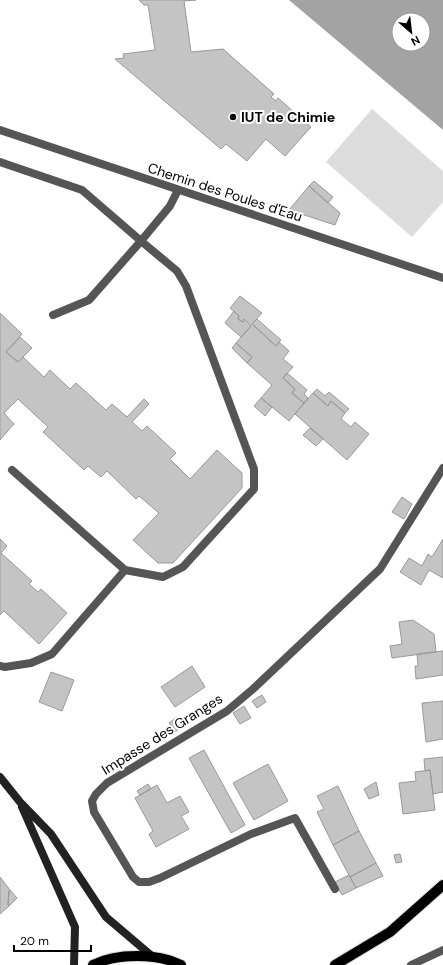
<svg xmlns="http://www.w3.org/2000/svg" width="443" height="965" viewBox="0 0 443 965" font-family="'DM Sans',sans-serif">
<rect width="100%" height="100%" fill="#fff"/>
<!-- green -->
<path fill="#dcdcdc" d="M 372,109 L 443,171 L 443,202 L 412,237 L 326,162 Z"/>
<!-- water -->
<path fill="#a3a3a3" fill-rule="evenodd" d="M 289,0 L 443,0 L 443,130 ZM 399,20 L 423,20 L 423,44 L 399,44 Z"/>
<!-- building -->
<path fill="#c4c4c4" stroke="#999" d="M 139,0 L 196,0 L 184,1 L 191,52 L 223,49 L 274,94 L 271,97 L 276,101 L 278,98 L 311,127 L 285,156 L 266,139 L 247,161 L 226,144 L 221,149 L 115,59 L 124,58 L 123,54 L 155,50 L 148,5 L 144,5 Z
M 314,181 L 333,197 L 328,203 L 309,186 Z
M 309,186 L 340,213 L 335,225 L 289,210 Z
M 240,296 L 262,313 L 252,324 L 276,346 L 279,342 L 289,351 L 283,359 L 293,367 L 283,378 L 295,389 L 292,393 L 304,403 L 289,421 L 261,398 L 272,385 L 247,363 L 252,357 L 236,343 L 251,326 L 244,319 L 243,322 L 238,319 L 239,316 L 230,308 Z
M 234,311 L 239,316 L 238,319 L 243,322 L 244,319 L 251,326 L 241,337 L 225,323 Z
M 0,313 L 22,334 L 6,352 L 18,362 L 23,357 L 44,377 L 50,370 L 70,389 L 76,383 L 106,410 L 112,404 L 127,417 L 144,399 L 149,404 L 132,422 L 142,431 L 147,426 L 176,453 L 170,459 L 190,479 L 217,450 L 242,473 L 242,488 L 173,563 L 158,563 L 133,540 L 159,513 L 139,496 L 136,499 L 107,471 L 101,477 L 88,466 L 84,470 L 43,432 L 48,427 L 18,399 L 4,413 L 14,424 L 0,440 Z
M 257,319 L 281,340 L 276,346 L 252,324 Z
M 20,337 L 32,348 L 18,362 L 6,352 Z
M 236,343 L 252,357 L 247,363 L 232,348 Z
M 287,373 L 307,390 L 304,394 L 308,398 L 304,403 L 292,393 L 295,389 L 283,378 Z
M 317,389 L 325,396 L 329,392 L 349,409 L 345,413 L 331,401 L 328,406 L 313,393 Z
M 313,393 L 328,406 L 331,401 L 345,413 L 341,419 L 351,427 L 355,422 L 369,434 L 347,460 L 295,414 Z
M 261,398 L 272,407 L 265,416 L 254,406 Z
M 310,428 L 323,439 L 316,446 L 303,435 Z
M 402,497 L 412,504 L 404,519 L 392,512 Z
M 0,539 L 7,546 L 1,553 L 32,581 L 29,584 L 38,592 L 41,589 L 67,613 L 39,644 L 4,611 L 0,615 Z
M 443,539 L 443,578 L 429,570 L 421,585 L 400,572 L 409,558 L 422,566 L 428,554 L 432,557 Z
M 413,620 L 434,634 L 436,652 L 392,658 L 390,646 L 402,644 L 399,622 Z
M 443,651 L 443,675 L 416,679 L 415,666 L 418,666 L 417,654 Z
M 192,666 L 205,687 L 175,707 L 161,687 Z
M 51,672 L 74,680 L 62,711 L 39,702 Z
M 262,695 L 266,702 L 257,708 L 252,701 Z
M 443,701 L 443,739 L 426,742 L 422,703 Z
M 244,706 L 251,718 L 240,724 L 233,713 Z
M 177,717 L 183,726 L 175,732 L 169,723 Z
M 204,750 L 245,825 L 231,833 L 189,758 Z
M 443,757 L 443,792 L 433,794 L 430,770 L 425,771 L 424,759 Z
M 268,764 L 288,801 L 254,820 L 233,783 Z
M 430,770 L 435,810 L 403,814 L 399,783 L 416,781 L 415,772 Z
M 376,782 L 379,795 L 369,799 L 364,789 Z
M 148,784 L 151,789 L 140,795 L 137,791 Z
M 157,785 L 167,803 L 180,796 L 189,812 L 181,816 L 189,829 L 156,847 L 149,834 L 153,831 L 135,798 Z
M 338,786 L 359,831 L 333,845 L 317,812 L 324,809 L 317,796 Z
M 359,831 L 376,863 L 350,877 L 333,845 Z
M 400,854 L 402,862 L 396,863 L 394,855 Z
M 376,863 L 383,876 L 356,888 L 350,877 Z
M 349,875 L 356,888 L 342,895 L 335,882 Z
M 0,877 L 10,890 L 9,891 L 8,905 L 9,906 L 0,914 Z
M 10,890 L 17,898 L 9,906 L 8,905 L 9,891 Z"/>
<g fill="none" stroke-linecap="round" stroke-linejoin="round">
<defs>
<path id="primary" d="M 93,965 C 116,953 158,953 181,965
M 335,965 L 390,932 L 443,885"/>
</defs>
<!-- primary casing -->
<use href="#primary" stroke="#dbdbdb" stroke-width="12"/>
<!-- lane -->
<path stroke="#555" stroke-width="8" d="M 0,162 L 82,190 L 141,241 L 170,206 L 178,190
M 12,470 L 125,570
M 0,666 L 5,667 L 31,663 L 52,654 L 125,570 L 163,577 L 183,567 L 254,489 L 254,469 L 186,286 L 177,271 L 141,241 L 89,300 L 53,315"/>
<!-- street -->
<path stroke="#555" stroke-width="8" d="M 0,130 L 443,278
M 335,889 L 295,818 L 251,834 L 160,878 L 149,882 L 139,882 L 133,877 L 94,812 L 92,801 L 96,794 L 107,783 L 227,711 L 253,689 L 380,569 L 443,468
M 411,965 L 443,950"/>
<!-- secondary -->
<path stroke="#222" stroke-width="8" d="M 0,777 L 20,802 L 51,834 L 106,917 L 153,957
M 22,807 L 75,927 L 74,965"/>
<!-- primary -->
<use href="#primary" stroke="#000" stroke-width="10"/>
</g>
<!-- markers -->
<circle fill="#000" stroke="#fff" stroke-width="1.5" cx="233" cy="117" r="4"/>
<g text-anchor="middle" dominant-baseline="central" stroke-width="4" stroke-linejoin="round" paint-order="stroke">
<!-- poi labels -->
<g font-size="14" font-weight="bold" fill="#000" stroke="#fff" text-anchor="start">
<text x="241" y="117">IUT de Chimie</text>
</g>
<!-- street labels -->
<g font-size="14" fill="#000" stroke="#fff">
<text transform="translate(225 192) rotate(18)">Chemin des Poules d'Eau</text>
<text transform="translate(162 734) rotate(-32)">Impasse des Granges</text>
</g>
</g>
<!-- north arrow -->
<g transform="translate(411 32) rotate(152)"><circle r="19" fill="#ffffff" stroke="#999999"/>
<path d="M0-3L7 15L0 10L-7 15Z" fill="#000000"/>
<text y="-6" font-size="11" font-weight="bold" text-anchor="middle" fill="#000000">N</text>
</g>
<!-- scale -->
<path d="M14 945v6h77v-6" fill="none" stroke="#000000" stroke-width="2"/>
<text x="20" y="945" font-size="12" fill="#000000" stroke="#ffffff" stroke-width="3" paint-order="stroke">20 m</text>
</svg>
